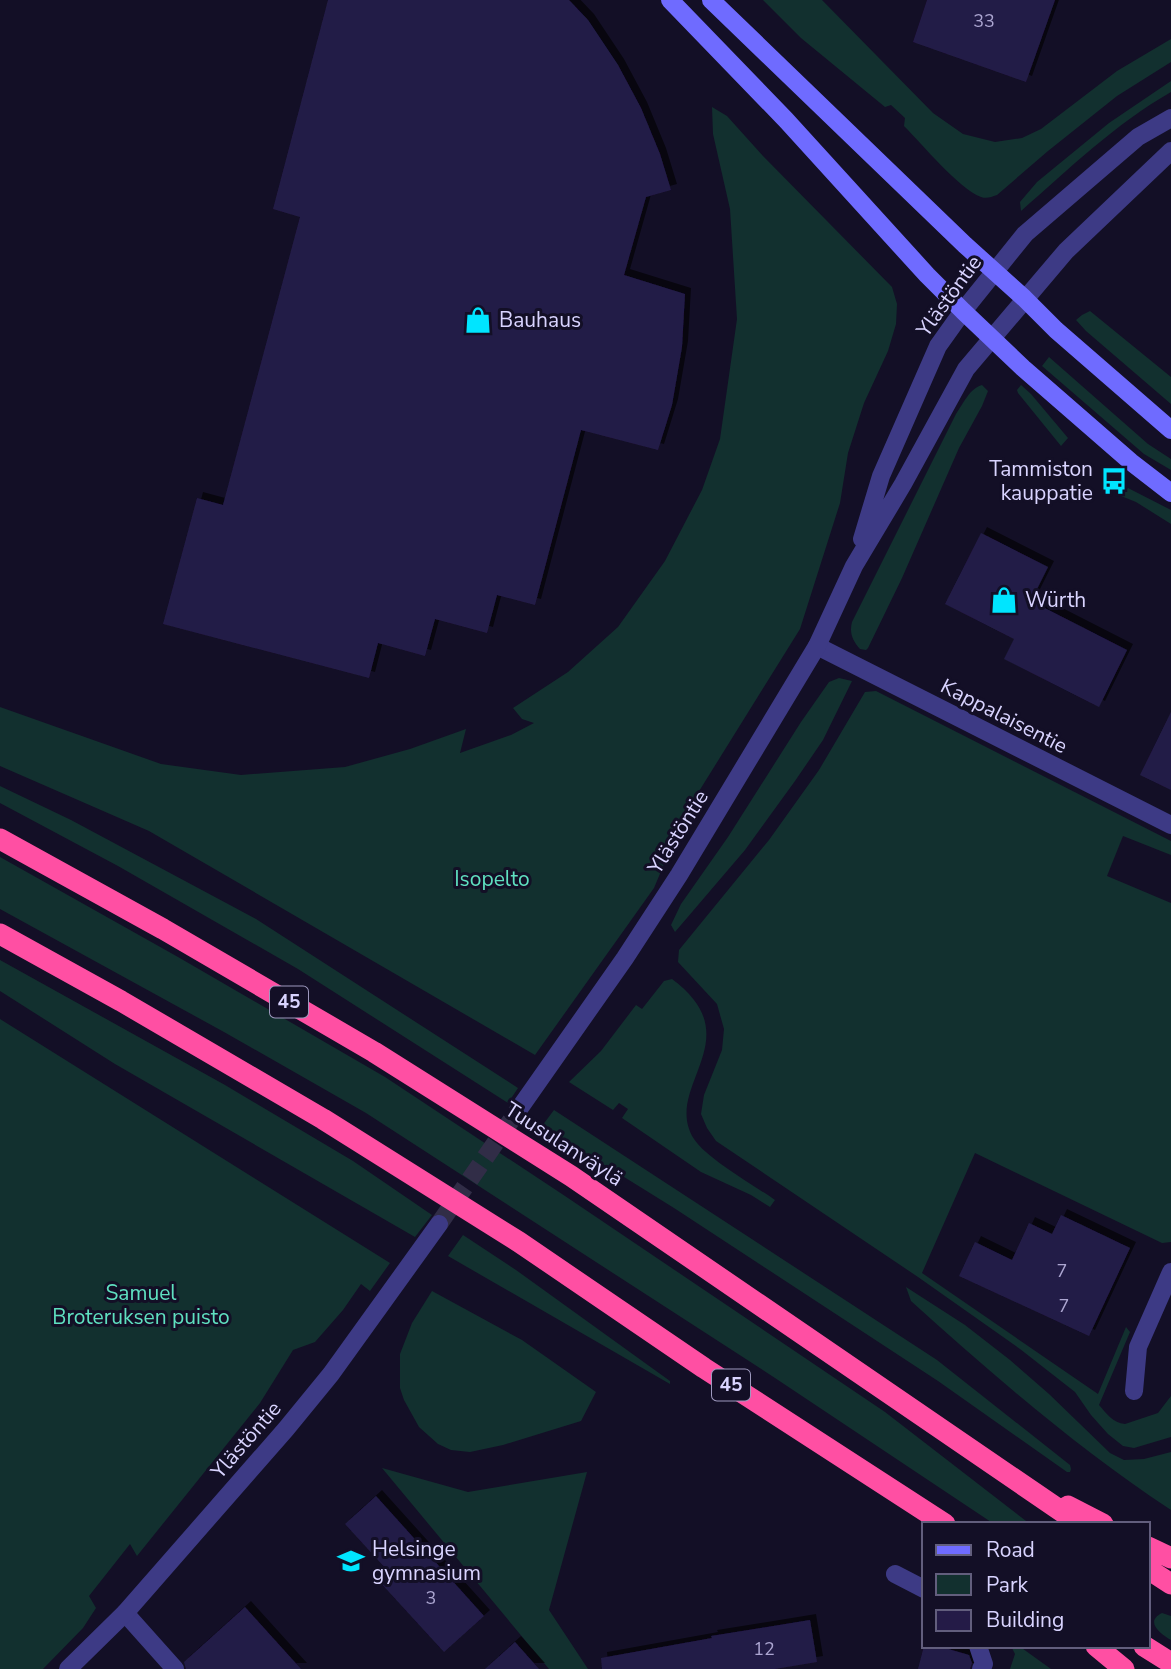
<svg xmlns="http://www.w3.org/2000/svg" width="1171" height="1669" viewBox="0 0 1171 1669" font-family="'Nunito Sans',sans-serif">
<defs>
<filter id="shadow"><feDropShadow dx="6" dy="-6" stdDeviation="0" flood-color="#0009"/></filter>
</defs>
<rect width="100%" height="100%" fill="#130f26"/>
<!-- green -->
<path fill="#12302f" d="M 763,0 L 822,0 L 933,113 L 963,134 L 995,142 L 1022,138 L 1041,129 L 1117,71 L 1171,39 L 1171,62 L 1117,96 L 1048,151 L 997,195 C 991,197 987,199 981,197 C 958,188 923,145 904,126 L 905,118 L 891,105 L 885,107 L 801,38 Z
M 1171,81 L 1171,92 C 1115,124 1069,169 1021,211 L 1020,202 L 1037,182 L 1109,123 Z
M 712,107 L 727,116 L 763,156 L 892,287 L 897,304 L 896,324 L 888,351 L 864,403 L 848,453 L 840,503 L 800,629 L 673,833 L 667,857 L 654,888 L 535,1055 L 149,831 L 0,766 L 0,707 L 161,764 L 241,775 L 345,767 L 410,749 L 466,729 L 460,753 L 511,735 L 534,723 L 522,719 L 513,708 L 568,672 L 618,627 L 665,561 L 702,490 L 720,439 L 737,319 L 730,209 L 713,134 Z
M 1090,311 L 1171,377 L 1171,404 L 1086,331 L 1076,320 L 1082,315 Z
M 1049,357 L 1148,444 L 1171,459 L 1171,470 L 1144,454 L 1042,366 Z
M 982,385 L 988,391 L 982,406 L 959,448 L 902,578 L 868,648 L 866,650 L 860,649 C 853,641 849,633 852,622 L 956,414 C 963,404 970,388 982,385 Z
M 1021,385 L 1031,394 L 1068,438 L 1061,446 L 1018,393 L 1017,390 Z
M 1128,488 L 1171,510 L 1171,524 L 1136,502 L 1121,496 Z
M 839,678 L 852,681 L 823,740 L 795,781 L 745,850 L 675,932 L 671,925 L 681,904 L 728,837 L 801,722 L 829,682 Z
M 876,691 L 1171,841 L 1171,855 L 1123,836 L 1107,876 L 1171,903 L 1171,1242 L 1162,1243 L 975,1153 L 922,1273 L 1098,1394 L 1126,1327 L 1130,1332 L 1099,1405 C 1106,1413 1113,1423 1125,1424 L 1158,1413 L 1171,1396 L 1171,1437 L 1134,1448 L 1123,1446 L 1108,1434 L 1091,1415 L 1075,1392 L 1020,1349 L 918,1277 L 716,1141 L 707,1128 L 701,1114 L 704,1095 L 722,1050 L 724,1029 L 717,1004 L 678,962 L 679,950 L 769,840 L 819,770 L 865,692 Z
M 0,786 L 71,820 L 256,919 L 518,1088 L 508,1103 L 298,969 L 118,866 L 0,803 Z
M 0,857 L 178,957 L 385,1077 L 565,1196 L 885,1412 L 1030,1524 L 994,1524 L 775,1378 L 366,1113 L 224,1032 L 0,909 Z
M 0,960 L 225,1085 L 353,1161 L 432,1215 L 415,1237 L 115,1064 L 0,991 Z
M 672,979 C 753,1039 661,1087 694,1139 C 706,1158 755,1186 775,1200 L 770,1207 L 751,1195 L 701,1172 L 622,1118 L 628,1109 L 619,1103 L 613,1110 L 569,1082 L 601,1051 L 636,1005 L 642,1009 L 664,981 Z
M 0,1019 L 390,1263 L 370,1291 L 361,1284 L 343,1310 L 315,1342 L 293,1350 L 260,1403 L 137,1556 L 130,1544 L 89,1596 L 96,1608 L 83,1628 L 43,1669 L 0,1669 Z
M 554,1110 L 937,1360 L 1070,1465 L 1071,1469 L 1070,1472 L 1067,1472 L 938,1381 L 674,1208 L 542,1126 Z
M 463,1235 L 516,1270 L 670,1381 L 670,1384 L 448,1256 Z
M 906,1287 L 965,1325 L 1010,1360 L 1049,1394 L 1110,1453 L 1124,1460 L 1144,1459 L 1171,1452 L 1171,1510 C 1078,1449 993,1375 911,1301 Z
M 432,1291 L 522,1340 L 596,1392 L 581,1421 L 503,1445 L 470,1452 L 451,1450 L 438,1444 L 419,1427 L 404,1400 L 400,1388 L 400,1354 L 412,1323 Z
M 382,1468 L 468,1492 L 587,1472 L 549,1610 L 588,1669 L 549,1669 Z
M 1162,1613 L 1171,1616 L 1171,1640 C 1161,1634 1144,1622 1162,1613 Z
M 1011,1646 L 1019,1646 L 1051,1669 L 1010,1669 L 1015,1654 Z"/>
<!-- building -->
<path fill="#241b47" filter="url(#shadow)" d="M 328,0 L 569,0 L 588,20 L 618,65 L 641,108 L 660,154 L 671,190 L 646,197 L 624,275 L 685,294 L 682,347 L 672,405 L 658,450 L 581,430 L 535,605 L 497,595 L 487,633 L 435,619 L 425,656 L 378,643 L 369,678 L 163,624 L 197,498 L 223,505 L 300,217 L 273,209 Z
M 927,0 L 1055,0 L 1026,82 L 913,42 Z
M 981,533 L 1048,567 L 1031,601 L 1127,650 L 1099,707 L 1004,659 L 1014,639 L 945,604 Z
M 1171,712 L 1171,790 L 1140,775 Z
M 1061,1215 L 1130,1248 L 1089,1336 L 959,1276 L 975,1242 L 1012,1260 L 1029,1223 L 1052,1234 Z
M 376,1496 L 484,1616 L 444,1652 L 378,1580 L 388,1571 L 345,1524 Z
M 245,1607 L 301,1669 L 186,1669 L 184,1662 Z
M 810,1620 L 817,1662 L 775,1669 L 602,1669 L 601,1658 L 712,1638 L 711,1636 Z
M 515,1642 L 539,1669 L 485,1669 Z
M 924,1646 L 938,1646 L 969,1655 L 972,1663 L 970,1669 L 918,1669 Z"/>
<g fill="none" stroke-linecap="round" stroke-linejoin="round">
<!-- tertiary-tunnel -->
<path stroke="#312d47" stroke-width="18" stroke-dasharray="18 9" stroke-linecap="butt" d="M 439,1224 L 519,1109"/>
<!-- minor -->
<path stroke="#3d3a85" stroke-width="18" d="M 817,646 L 1171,825
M 1134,1391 L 1138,1347 L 1171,1272
M 895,1574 L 924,1589
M 125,1613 L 175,1669
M 978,1646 L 984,1664 L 981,1669"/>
<!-- tertiary -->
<path stroke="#3d3a85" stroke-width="18" d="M 862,539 L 881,476 L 938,346 L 963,311 L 1025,234 L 1138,137 L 1171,118
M 519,1109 L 625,958 L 679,875 L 817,646 L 854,566 L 903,484 L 966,369 L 1066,251 L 1171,151
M 68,1669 L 125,1613 L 286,1429 L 331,1374 L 439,1224"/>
<!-- secondary -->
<path stroke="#6f6bff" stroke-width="18" d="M 670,0 L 786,120 L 927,275 L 963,311 L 1023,368 L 1131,462 L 1171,493
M 711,0 L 965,245 L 1024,298 L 1056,330 L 1171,430"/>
<!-- motorway -->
<path stroke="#ff4fa3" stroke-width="21" d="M 0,839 L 163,929 L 374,1052 L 571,1176 L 1080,1524
M 0,934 L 121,1001 L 323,1119 L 519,1242 L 704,1368 L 945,1524
M 1068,1506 L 1103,1524
M 1148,1547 L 1171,1558
M 1148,1569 L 1171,1584
M 1096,1646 L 1124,1669
M 1144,1646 L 1171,1663"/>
</g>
<!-- icons -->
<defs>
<symbol id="shop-bare" viewBox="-9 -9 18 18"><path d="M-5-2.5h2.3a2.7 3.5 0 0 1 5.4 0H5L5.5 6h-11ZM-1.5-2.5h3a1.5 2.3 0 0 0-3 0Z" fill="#00e5ff" stroke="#130f26" stroke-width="2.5" paint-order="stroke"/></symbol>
<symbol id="bus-bare" viewBox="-9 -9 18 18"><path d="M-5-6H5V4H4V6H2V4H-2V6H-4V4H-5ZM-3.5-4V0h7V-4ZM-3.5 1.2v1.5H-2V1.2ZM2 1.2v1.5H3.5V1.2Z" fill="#00e5ff" stroke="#130f26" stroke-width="2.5" paint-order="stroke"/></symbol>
<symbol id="school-bare" viewBox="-9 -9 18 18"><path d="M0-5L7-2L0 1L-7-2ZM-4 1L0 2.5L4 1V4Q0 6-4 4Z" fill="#00e5ff" stroke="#130f26" stroke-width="2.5" paint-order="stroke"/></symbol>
</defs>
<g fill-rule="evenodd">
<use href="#shop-bare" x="459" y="301" width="38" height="38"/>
<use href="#bus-bare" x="1095" y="462" width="38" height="38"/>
<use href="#shop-bare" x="985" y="581" width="38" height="38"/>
<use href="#school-bare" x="332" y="1542" width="38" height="38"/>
</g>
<g text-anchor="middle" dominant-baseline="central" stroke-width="6" stroke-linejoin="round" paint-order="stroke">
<!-- number labels -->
<g font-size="18" fill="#aca6d1">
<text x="984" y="21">33</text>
<text x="1062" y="1271">7</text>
<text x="1064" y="1306">7</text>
<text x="431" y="1598">3</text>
<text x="764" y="1649">12</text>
</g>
<!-- shield labels -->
<g fill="#130f26" stroke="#9e99be" stroke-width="2">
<rect x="270" y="986.5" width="38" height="31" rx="5"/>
<rect x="712" y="1369.5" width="38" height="31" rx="5"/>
</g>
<g font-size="19" font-weight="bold" fill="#d9d4ff">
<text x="289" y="1002">45</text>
<text x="731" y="1385">45</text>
</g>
<!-- street labels -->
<g font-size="21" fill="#d9d4ff" stroke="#130f26">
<text transform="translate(949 296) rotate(-54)">Ylästöntie</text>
<text transform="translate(1004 716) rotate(27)">Kappalaisentie</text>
<text transform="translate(678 832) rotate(-58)">Ylästöntie</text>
<text transform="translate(564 1144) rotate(33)">Tuusulanväylä</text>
<text transform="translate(246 1440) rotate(-49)">Ylästöntie</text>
</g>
<!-- poi labels -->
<g font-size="21" fill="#d9d4ff" stroke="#130f26" text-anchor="start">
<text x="499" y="320">Bauhaus</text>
<text x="1093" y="469" text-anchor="end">Tammiston<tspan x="1093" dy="24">kauppatie</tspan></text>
<text x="1025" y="600">Würth</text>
<text x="372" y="1549">Helsinge<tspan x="372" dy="24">gymnasium</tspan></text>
</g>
<!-- park labels -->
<g font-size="21" fill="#5fe0c0" stroke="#130f26">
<text x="492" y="879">Isopelto</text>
<text x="141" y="1293">Samuel<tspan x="141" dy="24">Broteruksen puisto</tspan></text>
</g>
</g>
<!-- legend -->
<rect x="922" y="1522" width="228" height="126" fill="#130f26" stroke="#625e7d" stroke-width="2"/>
<rect x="936" y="1545" width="35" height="10" fill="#6f6bff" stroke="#625e7d" stroke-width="2"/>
<text x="986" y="1557" font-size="21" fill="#d9d4ff">Road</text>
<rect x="936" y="1574" width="35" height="21" fill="#12302f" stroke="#625e7d" stroke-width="2"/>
<text x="986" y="1592" font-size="21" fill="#d9d4ff">Park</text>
<rect x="936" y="1610" width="35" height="21" fill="#241b47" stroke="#625e7d" stroke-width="2"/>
<text x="986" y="1627" font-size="21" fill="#d9d4ff">Building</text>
</svg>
